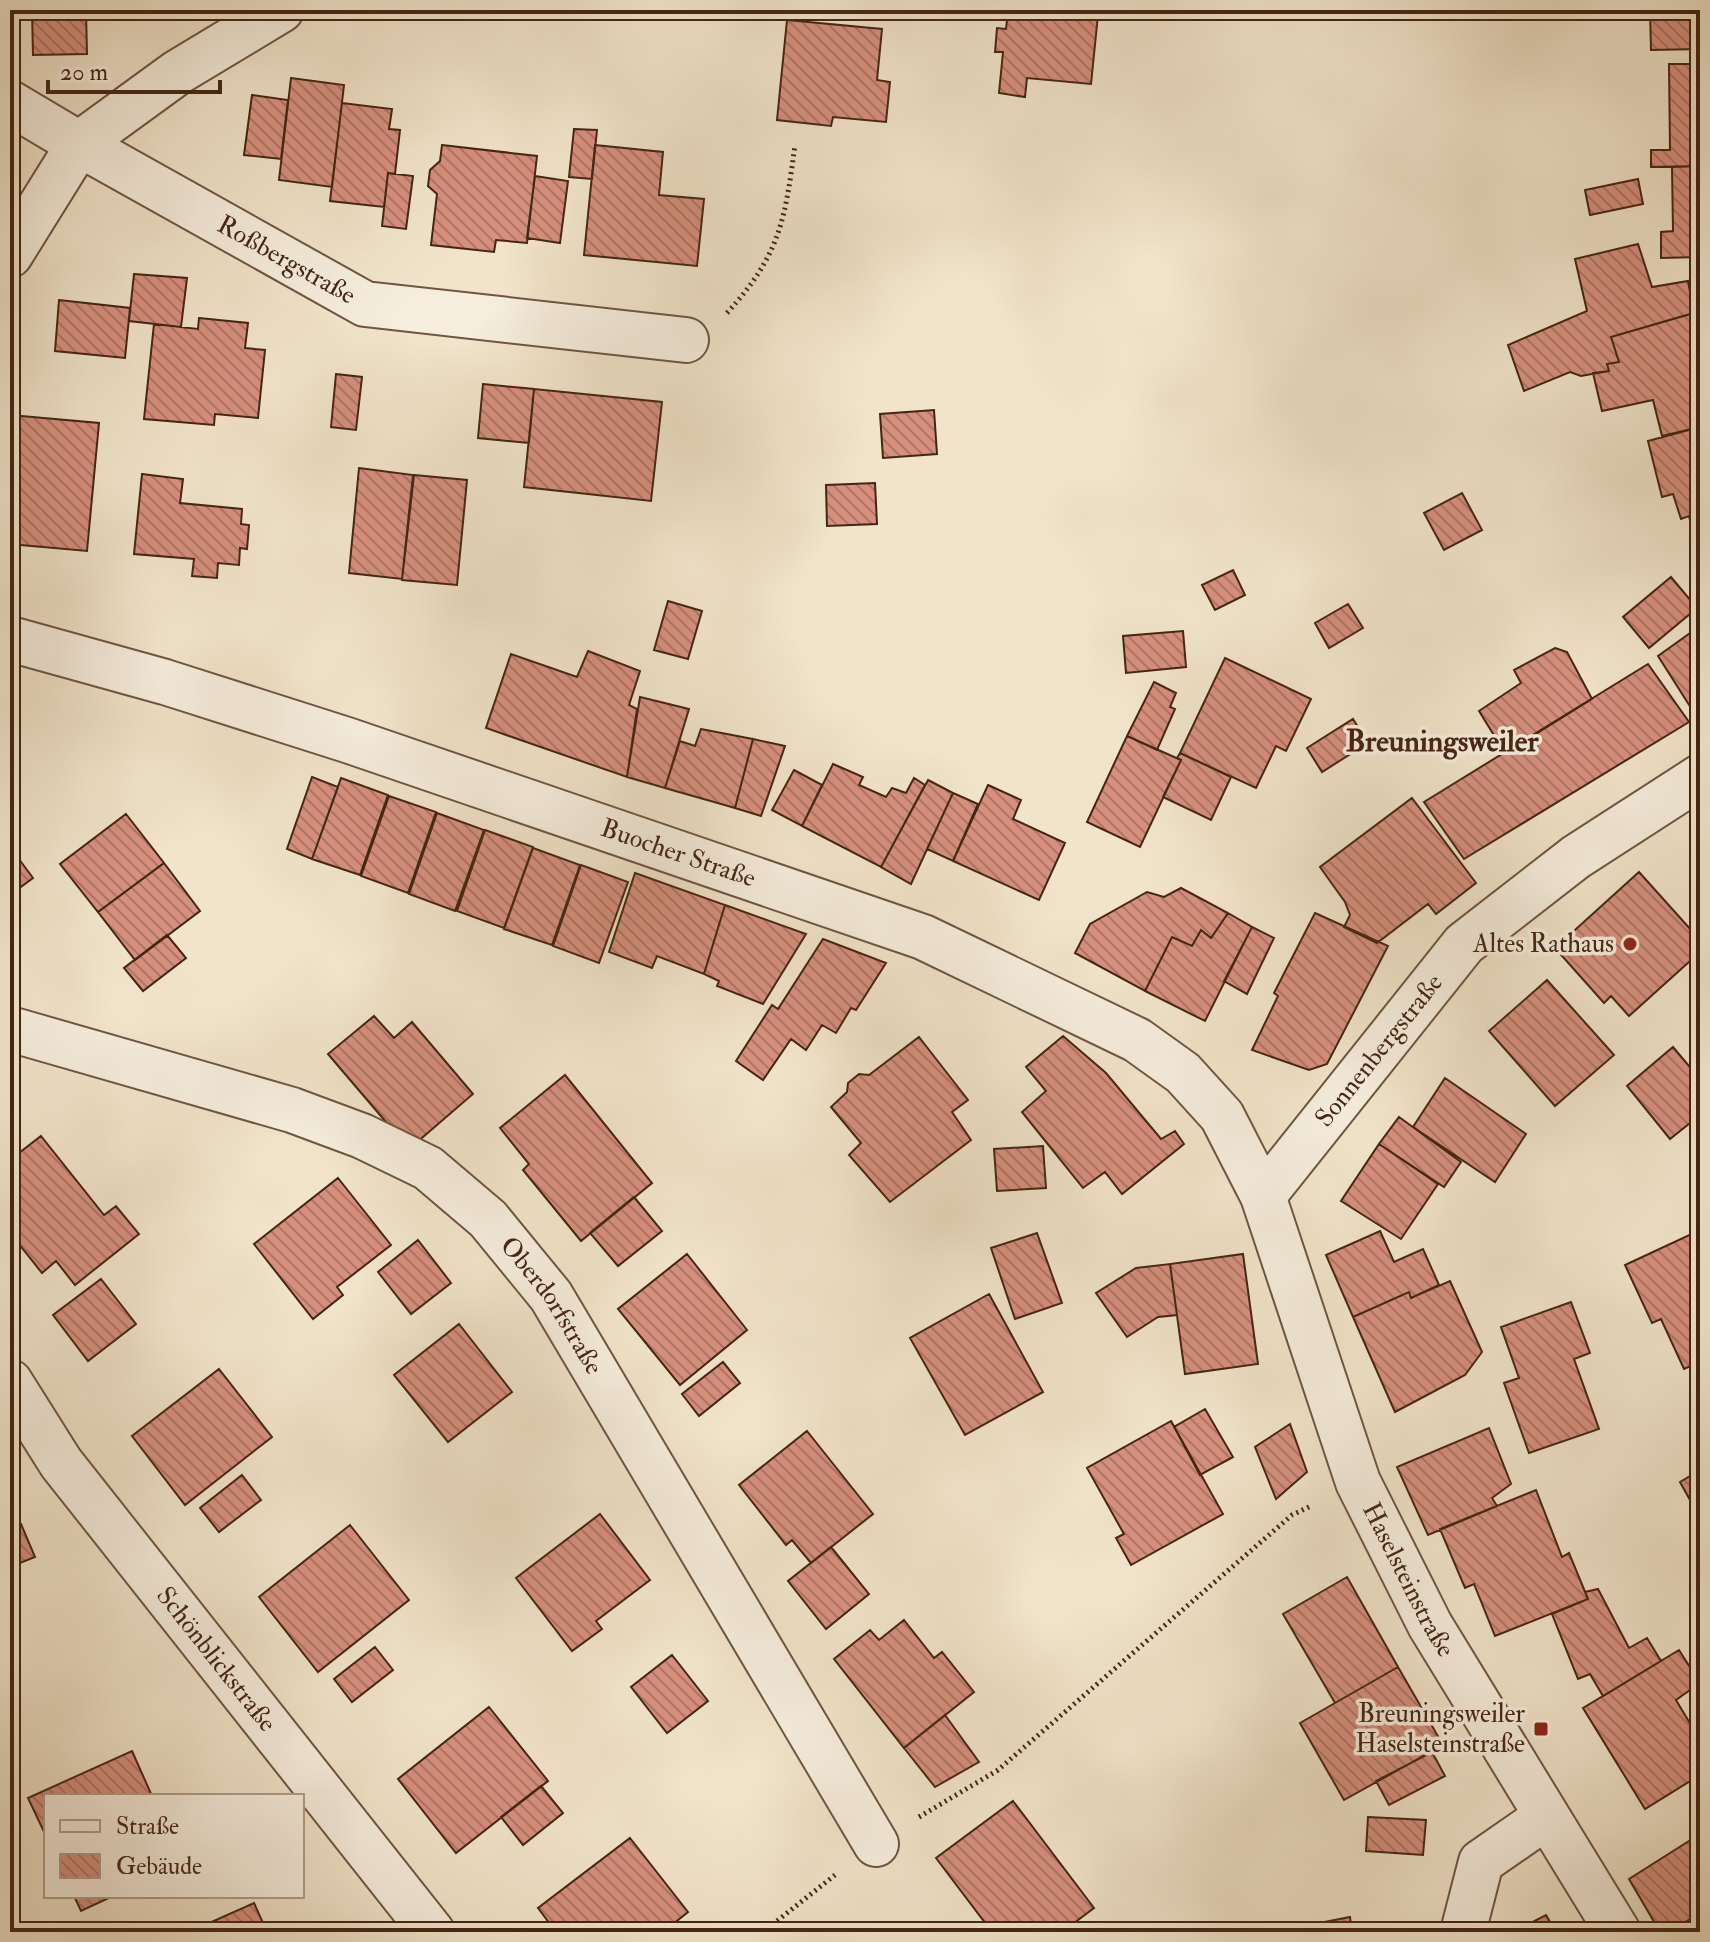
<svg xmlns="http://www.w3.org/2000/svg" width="1710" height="1942" viewBox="0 0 1710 1942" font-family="'IM FELL Double Pica',serif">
<defs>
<pattern id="building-back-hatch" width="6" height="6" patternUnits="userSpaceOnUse" patternTransform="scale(2)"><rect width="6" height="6" fill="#d6907f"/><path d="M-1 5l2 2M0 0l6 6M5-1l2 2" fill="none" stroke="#af7567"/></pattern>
</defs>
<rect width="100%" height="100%" fill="#f1e4ca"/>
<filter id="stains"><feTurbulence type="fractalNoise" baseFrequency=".0025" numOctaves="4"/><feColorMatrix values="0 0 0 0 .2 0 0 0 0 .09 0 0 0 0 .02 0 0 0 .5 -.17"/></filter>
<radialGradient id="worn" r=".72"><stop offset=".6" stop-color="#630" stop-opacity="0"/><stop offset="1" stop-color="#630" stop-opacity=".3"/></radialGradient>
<!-- building -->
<path fill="url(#building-back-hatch)" stroke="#442514" stroke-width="2" d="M 32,10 L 86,10 L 87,54 L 33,55 Z
M 1008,10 L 1055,10 L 1098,15 L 1091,84 L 1027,78 L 1025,97 L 999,93 L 1003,52 L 995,52 L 997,28 L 1006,29 Z
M 1055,10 L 1099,10 L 1098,15 Z
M 1421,10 L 1483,10 L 1483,15 L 1421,13 Z
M 1650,10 L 1700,10 L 1700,49 L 1651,50 Z
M 787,20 L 882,29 L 877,80 L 890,82 L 886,122 L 833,117 L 831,126 L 777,120 Z
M 1669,64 L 1700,64 L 1700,166 L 1651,167 L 1651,150 L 1670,150 Z
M 291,78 L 344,85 L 332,187 L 279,180 Z
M 252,95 L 288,100 L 281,159 L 244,155 Z
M 342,103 L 392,109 L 389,129 L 400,130 L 395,174 L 388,173 L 384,207 L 330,201 Z
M 574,129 L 597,130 L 592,179 L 569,177 Z
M 442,145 L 537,156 L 527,243 L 496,240 L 494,252 L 431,245 L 437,194 L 428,186 L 430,170 L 440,161 Z
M 595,145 L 663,152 L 659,195 L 704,199 L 697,266 L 584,255 Z
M 1700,166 L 1700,257 L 1661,258 L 1661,232 L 1673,231 L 1672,167 Z
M 388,173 L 413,176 L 406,229 L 382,226 Z
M 535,176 L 568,181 L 560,243 L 527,238 Z
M 1638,179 L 1643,204 L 1590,215 L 1585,190 Z
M 1638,244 L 1652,287 L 1688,281 L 1694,313 L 1611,337 L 1619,362 L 1607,364 L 1609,371 L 1581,376 L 1570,372 L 1524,391 L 1508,345 L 1587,311 L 1575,259 Z
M 134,274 L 187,278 L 181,327 L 129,321 Z
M 59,300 L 130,308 L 125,358 L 55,351 Z
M 1700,311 L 1700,427 L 1662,436 L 1653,400 L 1602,411 L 1593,373 L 1609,371 L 1607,364 L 1619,362 L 1611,337 Z
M 199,318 L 248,323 L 245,348 L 265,350 L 258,418 L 215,414 L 214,425 L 144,419 L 154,324 L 198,329 Z
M 336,374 L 362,377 L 356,430 L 331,427 Z
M 483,384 L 534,389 L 529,443 L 478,438 Z
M 534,389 L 662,402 L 651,501 L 524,487 Z
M 934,410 L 937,454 L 883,458 L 880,414 Z
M 10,415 L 99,423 L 87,551 L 10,544 Z
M 1700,427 L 1700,540 L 1695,541 L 1689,516 L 1681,519 L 1673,494 L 1662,497 L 1648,441 Z
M 359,468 L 413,475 L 402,579 L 349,573 Z
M 142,474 L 183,479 L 180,503 L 242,509 L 241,524 L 249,525 L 247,549 L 240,548 L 239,565 L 218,563 L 217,578 L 192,576 L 194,559 L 134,554 Z
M 414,475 L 467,480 L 457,585 L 402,580 Z
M 875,483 L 877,524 L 827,526 L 826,485 Z
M 1462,493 L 1482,530 L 1444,550 L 1424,513 Z
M 1233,570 L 1245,595 L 1215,610 L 1202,585 Z
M 1671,577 L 1697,608 L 1649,648 L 1623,617 Z
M 668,601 L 702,611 L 688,659 L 654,650 Z
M 1348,604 L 1363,628 L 1329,648 L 1315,623 Z
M 1700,626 L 1700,717 L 1698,719 L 1658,656 Z
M 1183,631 L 1186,667 L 1126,673 L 1123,636 Z
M 1555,648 L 1567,652 L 1592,699 L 1505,753 L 1479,711 L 1521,683 L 1514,670 Z
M 588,651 L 640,671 L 629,705 L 637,709 L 627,777 L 486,728 L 511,654 L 577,677 Z
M 1225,658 L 1311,699 L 1286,751 L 1276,746 L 1256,788 L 1180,753 Z
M 1648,664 L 1689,722 L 1464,859 L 1424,802 Z
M 1154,682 L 1176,693 L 1170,707 L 1175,709 L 1157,750 L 1127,736 Z
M 640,697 L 689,709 L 665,788 L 627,777 Z
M 1353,719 L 1368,743 L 1322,772 L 1307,748 Z
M 701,729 L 753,739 L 735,808 L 665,788 L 680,741 L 695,746 Z
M 1127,736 L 1181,760 L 1140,847 L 1087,822 Z
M 753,739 L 785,746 L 761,816 L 735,808 Z
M 1180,753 L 1231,777 L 1211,820 L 1163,797 L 1181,760 L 1177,758 Z
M 833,764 L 863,777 L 859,785 L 886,797 L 892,788 L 906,793 L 914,778 L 925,785 L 881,867 L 802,826 Z
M 794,770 L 822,785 L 802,826 L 772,810 Z
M 312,777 L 338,787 L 312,859 L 287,849 Z
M 341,778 L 388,795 L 360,875 L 312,859 Z
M 928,780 L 953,793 L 911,884 L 881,867 Z
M 988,785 L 1021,800 L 1013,819 L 1065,843 L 1039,900 L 953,861 Z
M 953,793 L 978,804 L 953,861 L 927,849 Z
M 389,796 L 436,812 L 408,893 L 361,876 Z
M 1412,798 L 1476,883 L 1436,914 L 1428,904 L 1377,943 L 1344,927 L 1350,915 L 1345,902 L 1320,867 Z
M 437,813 L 484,830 L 455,911 L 409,894 Z
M 126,814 L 164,863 L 98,912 L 60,864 Z
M 485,830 L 533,847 L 504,928 L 457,911 Z
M 10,837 L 18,847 L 13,851 L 33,878 L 10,895 Z
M 533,848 L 580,865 L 552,945 L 504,929 Z
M 164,863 L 200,911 L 135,960 L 98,912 Z
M 581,865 L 628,882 L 599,963 L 553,946 Z
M 1639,872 L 1700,940 L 1700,952 L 1629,1016 L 1611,996 L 1604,1003 L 1555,948 Z
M 635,873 L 725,905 L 704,974 L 657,956 L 652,968 L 609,952 Z
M 1181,888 L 1228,913 L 1211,938 L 1201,930 L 1192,946 L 1172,937 L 1145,991 L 1075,953 L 1090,924 L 1147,892 L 1164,897 Z
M 725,905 L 806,934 L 763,1004 L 717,986 L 719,981 L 704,974 Z
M 1228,913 L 1252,927 L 1205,1021 L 1145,991 L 1172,937 L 1192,946 L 1201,930 L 1211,938 Z
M 1315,913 L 1388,946 L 1327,1064 L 1309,1070 L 1252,1050 L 1278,996 L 1274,993 Z
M 1252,927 L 1274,938 L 1247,994 L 1224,981 Z
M 167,935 L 186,958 L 143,991 L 124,968 Z
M 823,939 L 886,963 L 856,1010 L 851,1008 L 836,1033 L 822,1025 L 806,1050 L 791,1039 L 763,1080 L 736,1061 L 772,1005 L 778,1009 Z
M 1547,980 L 1614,1055 L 1555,1106 L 1489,1031 Z
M 374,1016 L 394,1038 L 412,1022 L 473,1094 L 409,1149 L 328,1054 Z
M 1063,1036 L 1106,1073 L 1161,1139 L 1175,1131 L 1184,1144 L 1122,1194 L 1105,1172 L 1083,1188 L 1022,1112 L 1046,1091 L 1026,1067 Z
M 919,1037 L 968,1100 L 952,1112 L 971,1140 L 890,1202 L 849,1155 L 861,1143 L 831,1107 L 847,1092 L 848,1083 L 859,1074 L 869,1075 Z
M 1673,1047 L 1700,1079 L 1700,1115 L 1670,1139 L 1627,1086 Z
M 565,1075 L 652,1183 L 581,1241 L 523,1170 L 529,1164 L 500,1128 Z
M 1445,1078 L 1526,1134 L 1495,1182 L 1413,1127 Z
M 1399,1117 L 1461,1162 L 1444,1187 L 1379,1144 Z
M 41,1136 L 104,1215 L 116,1206 L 139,1234 L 75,1285 L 56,1261 L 42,1273 L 10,1233 L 10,1160 Z
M 1379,1144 L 1438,1184 L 1401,1239 L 1341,1201 Z
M 1043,1146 L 1046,1188 L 997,1191 L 994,1149 Z
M 338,1178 L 391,1245 L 337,1287 L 343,1295 L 313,1319 L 254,1244 Z
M 634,1197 L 662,1231 L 618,1266 L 590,1233 Z
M 1700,1230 L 1700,1362 L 1684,1369 L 1661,1319 L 1652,1323 L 1625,1265 Z
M 1380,1231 L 1394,1262 L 1423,1249 L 1439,1285 L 1411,1298 L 1409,1292 L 1353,1317 L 1326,1255 Z
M 1037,1233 L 1062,1303 L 1015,1319 L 991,1248 Z
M 418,1240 L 451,1283 L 411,1314 L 378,1272 Z
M 687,1254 L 747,1330 L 680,1385 L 618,1309 Z
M 1243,1254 L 1258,1364 L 1185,1374 L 1170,1264 Z
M 1170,1264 L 1177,1315 L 1158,1317 L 1127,1337 L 1096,1293 L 1136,1268 Z
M 101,1279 L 136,1324 L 88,1361 L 53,1315 Z
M 1450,1281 L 1482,1352 L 1465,1375 L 1395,1412 L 1353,1317 L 1409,1292 L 1411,1298 Z
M 989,1294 L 1043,1392 L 965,1435 L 910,1338 Z
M 1571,1302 L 1590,1353 L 1574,1359 L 1599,1429 L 1529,1453 L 1504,1383 L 1519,1378 L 1501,1327 Z
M 459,1324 L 512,1392 L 448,1442 L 394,1375 Z
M 723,1362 L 740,1383 L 699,1416 L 682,1394 Z
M 219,1369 L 272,1437 L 185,1505 L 132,1436 Z
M 1205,1409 L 1233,1457 L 1200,1475 L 1174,1427 Z
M 1171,1421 L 1223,1514 L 1131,1565 L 1116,1538 L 1124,1534 L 1087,1468 Z
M 1290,1424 L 1307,1472 L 1276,1499 L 1255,1447 Z
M 1489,1428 L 1511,1484 L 1492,1498 L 1497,1506 L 1428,1535 L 1397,1467 Z
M 807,1431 L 873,1514 L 811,1563 L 792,1540 L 786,1545 L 739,1485 Z
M 1700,1470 L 1700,1518 L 1680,1482 Z
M 242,1475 L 261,1500 L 219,1532 L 200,1508 Z
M 1536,1490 L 1562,1557 L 1569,1553 L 1588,1599 L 1495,1636 L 1474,1584 L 1465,1588 L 1440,1529 Z
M 600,1514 L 650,1580 L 596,1621 L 602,1629 L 572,1651 L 516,1578 Z
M 21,1524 L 35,1557 L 10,1567 L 10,1528 Z
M 350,1525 L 409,1600 L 318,1672 L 259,1597 Z
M 831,1547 L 869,1594 L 826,1629 L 788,1581 Z
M 1347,1577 L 1398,1667 L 1335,1703 L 1283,1614 Z
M 1598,1589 L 1629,1648 L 1647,1638 L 1661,1661 L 1603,1696 L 1590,1674 L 1578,1679 L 1552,1614 L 1588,1599 L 1585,1592 Z
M 904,1620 L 934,1658 L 942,1652 L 974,1692 L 904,1748 L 834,1659 L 870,1630 L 879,1640 Z
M 375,1647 L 393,1670 L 352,1702 L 334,1679 Z
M 1679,1650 L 1700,1683 L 1676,1700 L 1700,1740 L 1700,1775 L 1645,1809 L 1583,1708 Z
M 672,1655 L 708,1701 L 667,1733 L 631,1687 Z
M 1398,1667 L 1443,1745 L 1344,1800 L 1300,1723 Z
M 489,1707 L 548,1781 L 456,1853 L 398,1779 Z
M 945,1715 L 979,1762 L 935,1787 L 904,1748 Z
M 132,1751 L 152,1796 L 46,1796 L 46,1836 L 28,1798 Z
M 1432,1752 L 1445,1776 L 1389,1805 L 1376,1781 Z
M 541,1786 L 563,1813 L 523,1845 L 501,1817 Z
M 1013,1801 L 1094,1908 L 1062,1932 L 992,1932 L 936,1858 Z
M 1368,1817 L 1426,1820 L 1423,1855 L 1366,1851 Z
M 1700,1834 L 1700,1913 L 1669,1932 L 1660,1932 L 1629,1879 Z
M 630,1838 L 688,1912 L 663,1932 L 556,1932 L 538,1908 Z
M 74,1896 L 113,1896 L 81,1911 Z
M 254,1903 L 267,1932 L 189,1932 Z
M 1700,1913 L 1700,1932 L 1669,1932 Z
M 1546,1915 L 1556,1932 L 1513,1932 Z
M 1350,1917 L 1352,1932 L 1274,1932 Z"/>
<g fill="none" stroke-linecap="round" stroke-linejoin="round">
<defs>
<g id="minor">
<path id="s1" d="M 10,103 L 79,144 L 365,304 L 686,340"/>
<path d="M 10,255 L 79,144 L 178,72 L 281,10"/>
<path id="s2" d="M 10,639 L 165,682 L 347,740 L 923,937 L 1137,1040 L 1183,1073 L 1222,1116 L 1263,1196 L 1358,1482 L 1430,1625 L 1618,1932"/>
<path id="s3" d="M 10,1029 L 292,1110 L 362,1136 L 428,1168 L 488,1219 L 551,1296 L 876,1844"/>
<path id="s4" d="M 1263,1196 L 1464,944 L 1576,857 L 1700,777"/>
<path id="s5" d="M 10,1382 L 61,1463 L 432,1932"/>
<path d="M 1463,1932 L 1481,1862 L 1546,1817"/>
</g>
</defs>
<!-- minor casing -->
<use href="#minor" stroke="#6f5542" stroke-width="48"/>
<!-- path -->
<path stroke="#442514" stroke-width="5" stroke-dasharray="2 4" stroke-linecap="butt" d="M 727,313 C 780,255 785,220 795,145
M 919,1817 L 998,1770 L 1292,1515 L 1311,1506
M 763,1932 L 835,1875"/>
<!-- minor -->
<use href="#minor" stroke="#f6eddd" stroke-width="44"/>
</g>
<!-- markers -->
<g fill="#8f2418" stroke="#f6eddd" stroke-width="3">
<circle cx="1630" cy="944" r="8"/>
<rect x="1533" y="1721" width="16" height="16" rx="4"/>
</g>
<g text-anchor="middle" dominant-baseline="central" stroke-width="7" stroke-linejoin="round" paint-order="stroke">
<!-- street labels -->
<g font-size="26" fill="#442514" stroke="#f6eddd">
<text stroke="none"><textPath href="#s1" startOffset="318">Roßbergstraße</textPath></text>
<text stroke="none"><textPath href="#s2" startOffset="702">Buocher Straße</textPath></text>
<text stroke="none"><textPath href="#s4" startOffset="186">Sonnenbergstraße</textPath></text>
<text stroke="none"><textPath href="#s3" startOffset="628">Oberdorfstraße</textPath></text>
<text stroke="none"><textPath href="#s2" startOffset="1814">Haselsteinstraße</textPath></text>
<text stroke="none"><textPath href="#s5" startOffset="346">Schönblickstraße</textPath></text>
</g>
<!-- poi labels -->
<g font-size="26" fill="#442514" stroke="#f6eddd" text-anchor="end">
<text x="1614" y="944">Altes Rathaus</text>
<text x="1525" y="1714">Breuningsweiler<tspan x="1525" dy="30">Haselsteinstraße</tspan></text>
</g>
<!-- quarter labels -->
<g font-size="30" font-weight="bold" fill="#442514" stroke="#f6eddd">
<text x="1442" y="741">Breuningsweiler</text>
</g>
</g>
<!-- margin -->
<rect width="1710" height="1942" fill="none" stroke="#f1e4ca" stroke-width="40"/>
<rect x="12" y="12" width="1686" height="1918" fill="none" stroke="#442514" stroke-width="4"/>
<rect x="20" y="20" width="1670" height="1902" fill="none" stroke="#442514" stroke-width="2"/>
<!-- legend -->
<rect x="44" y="1794" width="260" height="104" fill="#f6eddd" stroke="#af9d8d" stroke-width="2"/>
<rect x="60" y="1820" width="40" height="12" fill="#f6eddd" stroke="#af9d8d" stroke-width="2"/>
<text x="116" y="1834" font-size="24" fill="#442514">Straße</text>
<rect x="60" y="1854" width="40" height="24" fill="url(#building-back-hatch)" stroke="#af9d8d" stroke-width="2"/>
<text x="116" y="1874" font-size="24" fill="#442514">Gebäude</text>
<!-- scale -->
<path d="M48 80v12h172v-12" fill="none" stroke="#442514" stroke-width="4"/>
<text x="60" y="80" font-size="24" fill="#442514" stroke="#f6eddd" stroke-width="6" paint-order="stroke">20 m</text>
<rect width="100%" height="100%" filter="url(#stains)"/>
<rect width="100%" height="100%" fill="url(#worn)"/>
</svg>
